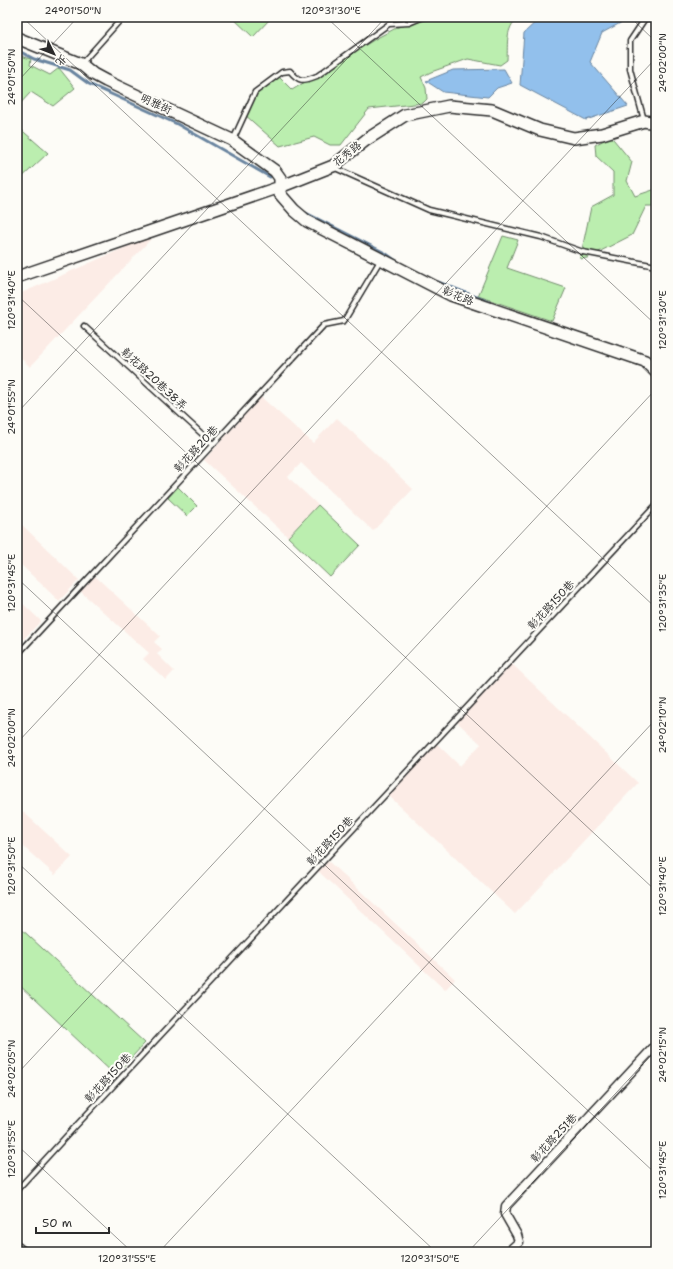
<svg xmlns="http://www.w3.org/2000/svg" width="673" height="1269" viewBox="0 0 673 1269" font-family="'Shantell Sans','LXGW WenKai TC',sans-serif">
<rect width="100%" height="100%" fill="#fdfcf7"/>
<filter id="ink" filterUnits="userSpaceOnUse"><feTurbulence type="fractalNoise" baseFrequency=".025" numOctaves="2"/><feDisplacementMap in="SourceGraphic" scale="8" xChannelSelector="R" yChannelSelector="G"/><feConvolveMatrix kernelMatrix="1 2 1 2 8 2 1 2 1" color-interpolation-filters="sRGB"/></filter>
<g filter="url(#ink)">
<!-- built -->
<path fill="#fcece6" d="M 149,237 L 151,239 L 30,367 L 17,354 L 17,295 Z
M 261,397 L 313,443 L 337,418 L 413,489 L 373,531 L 301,463 L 288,477 L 318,505 L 288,537 L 204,460 Z
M 17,520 L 79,580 L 59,601 L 17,561 Z
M 95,576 L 160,636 L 154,642 L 162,649 L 157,654 L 174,671 L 166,680 L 143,659 L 149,653 L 80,591 Z
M 17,598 L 41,621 L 17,646 Z
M 512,664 L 638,783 L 515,914 L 388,795 L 437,744 L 460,766 L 481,744 L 457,722 Z
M 17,806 L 72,857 L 55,875 L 17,841 Z
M 328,861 L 455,979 L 445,990 L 318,871 Z"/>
<!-- green -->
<path fill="#bbeeaf" stroke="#738c6d" d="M 232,17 L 268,17 L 270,19 L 253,37 Z
M 433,17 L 518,17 C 505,30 508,42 507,60 L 500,65 L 468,59 L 431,72 L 421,77 L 426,88 L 427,99 L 423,103 L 369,109 L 341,145 L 330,145 L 314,137 L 280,146 L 244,114 C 245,95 262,86 275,75 L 278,76 L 292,90 L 377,38 L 398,27 L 430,19 Z
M 17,55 L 31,59 L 30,65 L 50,75 L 59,68 L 75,88 L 53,106 L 31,92 L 17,107 Z
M 17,126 L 48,153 L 17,182 Z
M 609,134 L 632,162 L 627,181 L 635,196 L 656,189 L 656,206 L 646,206 L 632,235 L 587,258 L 580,259 L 591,207 L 613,195 L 613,172 L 596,156 L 595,145 L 604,140 Z
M 503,236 L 518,240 L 507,268 L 566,288 L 552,321 L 478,296 Z
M 178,487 L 197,506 L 187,516 L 168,498 Z
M 318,505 L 360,545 L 330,577 L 288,537 Z
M 17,925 L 145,1043 L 115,1075 L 17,983 Z"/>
<!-- water -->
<path fill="#92c0ec" stroke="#69849f" d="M 541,17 L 623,17 L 624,21 L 602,33 L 590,62 L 628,106 L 586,120 L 520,85 L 524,33 Z
M 504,69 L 512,83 L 497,88 L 488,97 L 443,92 L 426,81 L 453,70 Z"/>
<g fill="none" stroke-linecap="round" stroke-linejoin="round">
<!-- stream -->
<path stroke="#69849f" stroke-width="3" d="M 17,50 L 34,59 L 70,70 L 89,84 L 177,124 L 270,177
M 304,212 L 385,253 L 399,263
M 438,282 L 489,302"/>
<defs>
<path id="lane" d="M 82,63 L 123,17
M 644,120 L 630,69 L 630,41 L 646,17
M 233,140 L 255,92 L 282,72 L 290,71 C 300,83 303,81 317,76 L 389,24 L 409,23 L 423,17
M 333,167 L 429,210 L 541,237 L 583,252 L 656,266
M 84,326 L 213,444
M 17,655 L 324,325 L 344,321 L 381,259
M 17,1190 L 73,1129 L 656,505
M 17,1244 L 27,1252"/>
<path id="street" d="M 508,1252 L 519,1242 L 517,1235 L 505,1214 L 506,1206 L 656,1045"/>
<path id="secondary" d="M 17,38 L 81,64 L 93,74 L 106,81 L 232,140 L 275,171 L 280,178 L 280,194 L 294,210 L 307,221 L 451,295 L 645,361 L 656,372
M 17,277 L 280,187 L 333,166 L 366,140 L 405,115 L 449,106 L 492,110 L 540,130 L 574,138 L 602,134 L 644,121 L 656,123"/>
</defs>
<!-- lane casing -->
<use href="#lane" stroke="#2b2b2b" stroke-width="7"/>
<!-- street casing -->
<use href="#street" stroke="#2b2b2b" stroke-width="11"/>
<!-- secondary casing -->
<use href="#secondary" stroke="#2b2b2b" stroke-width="14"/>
<!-- lane -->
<use href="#lane" stroke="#fdfcf7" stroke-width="4"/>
<!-- street -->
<use href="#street" stroke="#fdfcf7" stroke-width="8"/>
<!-- secondary -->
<use href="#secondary" stroke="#fdfcf7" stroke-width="11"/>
</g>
</g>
<!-- ticks -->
<path fill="none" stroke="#2b2b2b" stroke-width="1" stroke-opacity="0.45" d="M 22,17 L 656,608M 326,17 L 656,325M 630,17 L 656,42M 17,82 L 78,17M 17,295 L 656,891M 17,413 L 386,17M 17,578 L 656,1174M 17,743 L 656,58M 17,862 L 436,1252M 17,1074 L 656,389M 17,1145 L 132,1252M 159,1252 L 656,719M 468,1252 L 656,1050"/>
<g text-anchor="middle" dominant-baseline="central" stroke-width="4" stroke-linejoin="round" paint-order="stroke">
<!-- street labels -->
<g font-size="11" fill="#2b2b2b" stroke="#fdfcf7">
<text transform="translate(156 104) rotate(25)">明雅街</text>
<text transform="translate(347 154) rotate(-38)">花秀路</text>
<text transform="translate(458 296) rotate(22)">彰花路</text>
<text transform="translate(154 379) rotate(43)">彰花路20巷38弄</text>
<text transform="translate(196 449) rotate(-47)">彰花路20巷</text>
<text transform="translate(551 605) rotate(-47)">彰花路150巷</text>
<text transform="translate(330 841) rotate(-47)">彰花路150巷</text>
<text transform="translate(108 1078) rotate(-47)">彰花路150巷</text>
<text transform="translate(554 1138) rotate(-47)">彰花路251巷</text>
</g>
</g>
<!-- margin -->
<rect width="673" height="1269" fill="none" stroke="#fdfcf7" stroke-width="44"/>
<!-- north arrow -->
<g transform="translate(54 54) rotate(133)" stroke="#fdfcf7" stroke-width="3" paint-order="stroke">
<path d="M0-3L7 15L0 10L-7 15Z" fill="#2b2b2b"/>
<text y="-6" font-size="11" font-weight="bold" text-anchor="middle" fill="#2b2b2b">北</text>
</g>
<!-- scale -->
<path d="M36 1227v6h73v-6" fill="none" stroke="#2b2b2b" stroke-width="2"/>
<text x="42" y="1227" font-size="12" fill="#2b2b2b" stroke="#fdfcf7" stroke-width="3" paint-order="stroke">50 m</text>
<rect x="22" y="22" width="629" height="1225" fill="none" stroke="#2b2b2b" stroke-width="1.5"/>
<g font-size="10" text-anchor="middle" fill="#2b2b2b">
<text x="73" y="14">24°01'50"N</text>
<text x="331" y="14">120°31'30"E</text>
<text transform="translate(662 63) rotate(-90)" y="4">24°02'00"N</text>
<text transform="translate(11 77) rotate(-90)" y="4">24°01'50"N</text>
<text transform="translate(11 300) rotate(-90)" y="4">120°31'40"E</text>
<text transform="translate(662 320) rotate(-90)" y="4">120°31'30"E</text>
<text transform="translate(11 407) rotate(-90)" y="4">24°01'55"N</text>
<text transform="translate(11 583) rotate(-90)" y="4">120°31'45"E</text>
<text transform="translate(662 603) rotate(-90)" y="4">120°31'35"E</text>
<text transform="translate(662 725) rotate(-90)" y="4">24°02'10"N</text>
<text transform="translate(11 738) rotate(-90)" y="4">24°02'00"N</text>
<text transform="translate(11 866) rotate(-90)" y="4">120°31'50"E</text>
<text transform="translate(662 886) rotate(-90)" y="4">120°31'40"E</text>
<text transform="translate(662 1055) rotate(-90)" y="4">24°02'15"N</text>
<text transform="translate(11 1069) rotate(-90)" y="4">24°02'05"N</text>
<text transform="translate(11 1149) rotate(-90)" y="4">120°31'55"E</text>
<text transform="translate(662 1170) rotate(-90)" y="4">120°31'45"E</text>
<text x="127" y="1262">120°31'55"E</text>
<text x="430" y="1262">120°31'50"E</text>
</g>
</svg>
